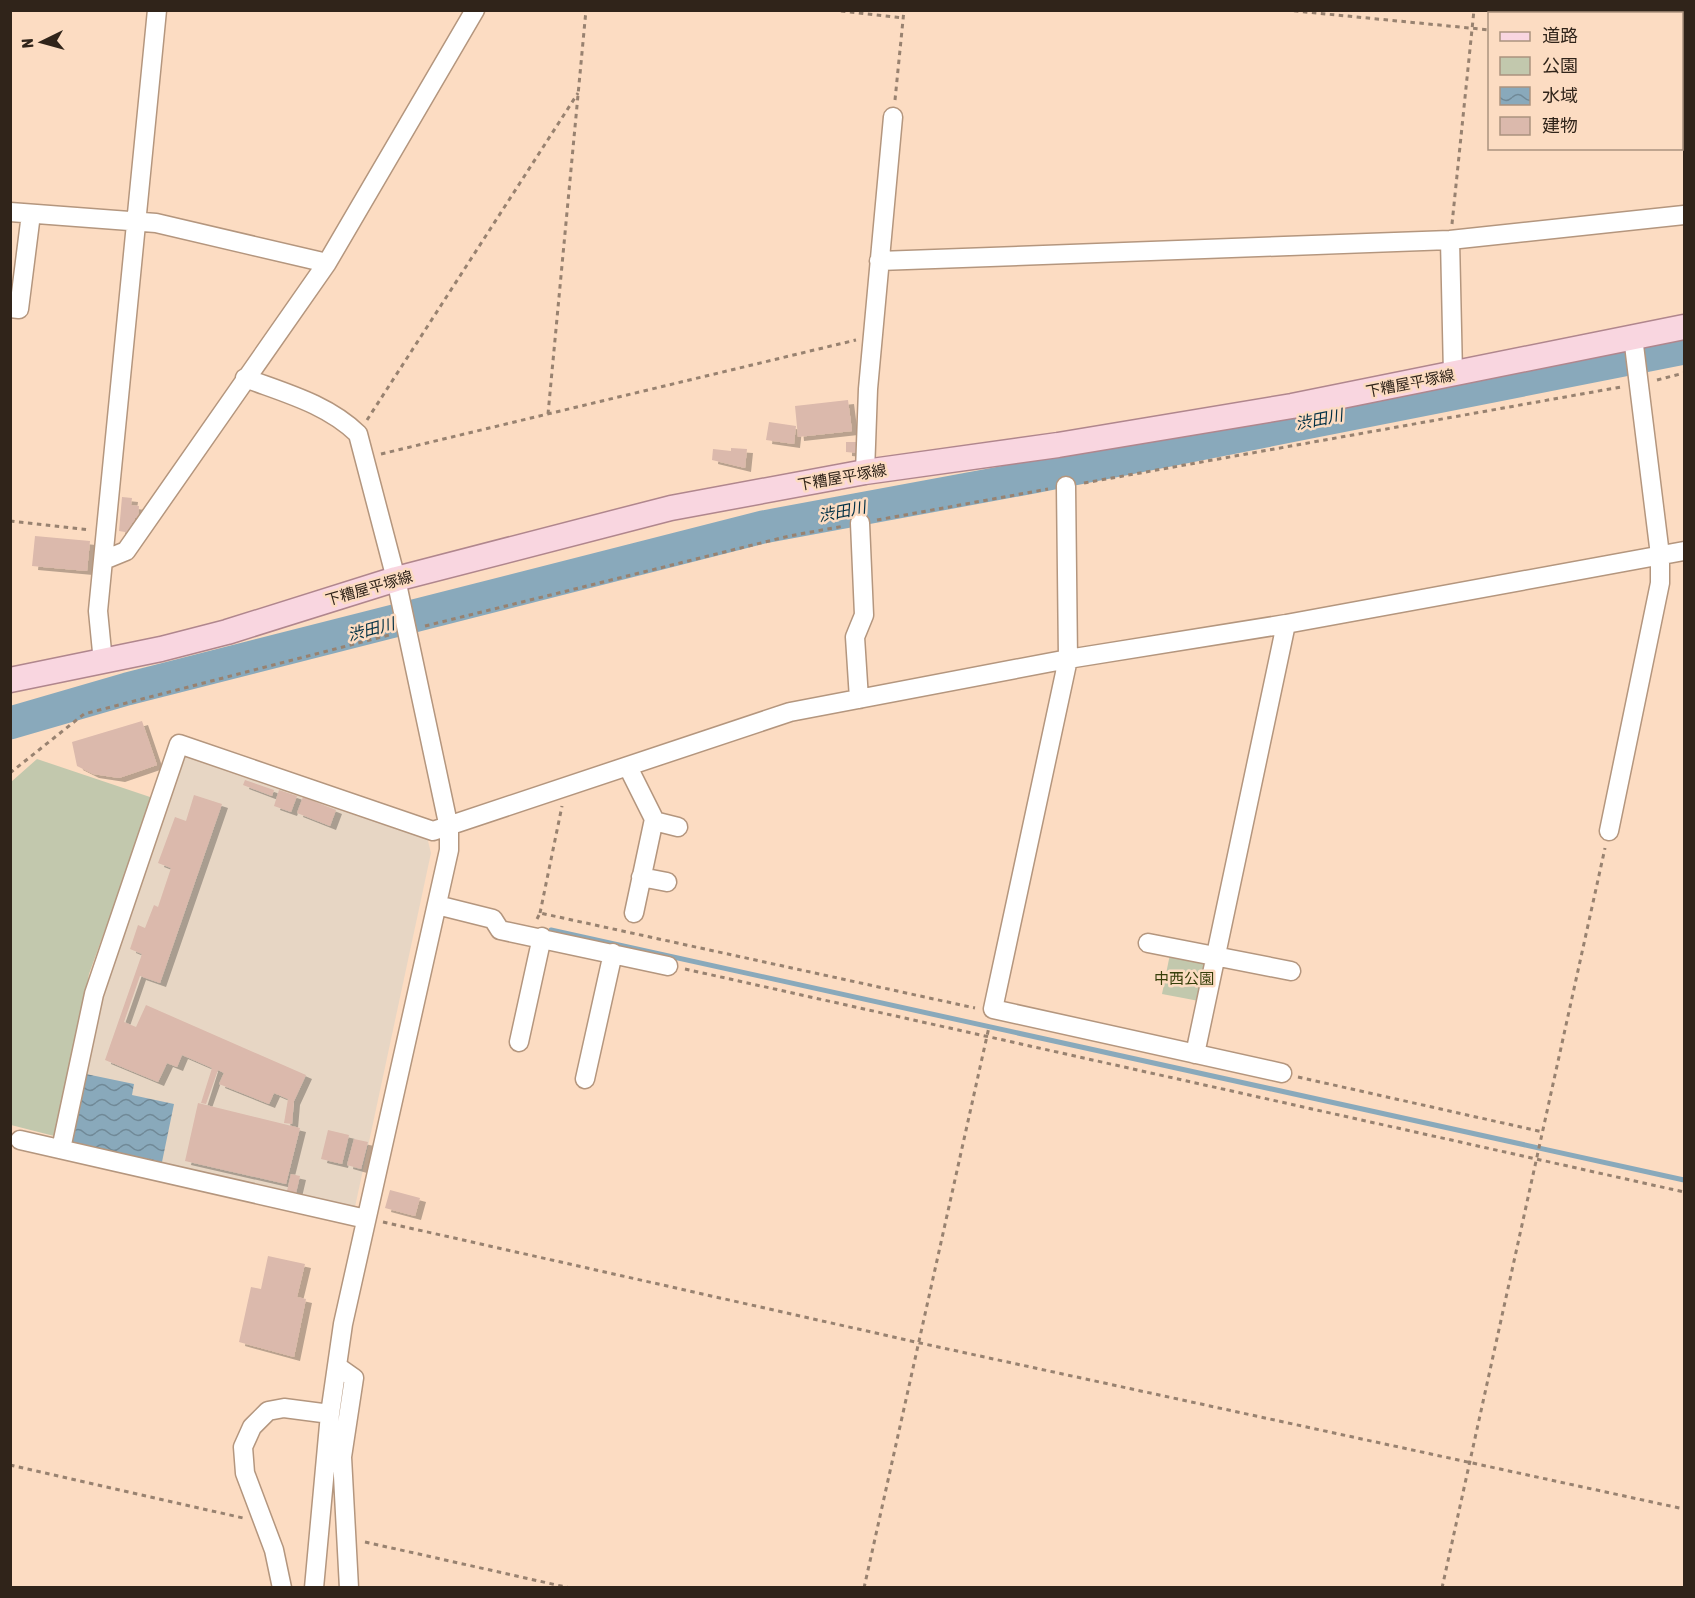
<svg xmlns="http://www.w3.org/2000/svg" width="1695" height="1598" viewBox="0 0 1695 1598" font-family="'Asap Condensed','Noto Sans JP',sans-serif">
<defs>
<pattern id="water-waves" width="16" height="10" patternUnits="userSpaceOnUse" patternTransform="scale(1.5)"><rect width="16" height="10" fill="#89a9bb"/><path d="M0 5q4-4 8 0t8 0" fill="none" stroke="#708997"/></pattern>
<filter id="shadow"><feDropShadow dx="6" dy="4" stdDeviation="0" flood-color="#0004"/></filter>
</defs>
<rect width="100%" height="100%" fill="#fcdcc2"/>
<!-- education -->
<path fill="#e7d6c4" d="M 186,754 L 426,833 L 431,853 L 355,1207 L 67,1144 L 99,994 L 178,756 Z"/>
<!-- park -->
<path fill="#c2c8ad" d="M 37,759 L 153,798 L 89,974 L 58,1137 L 11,1125 L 11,782 Z
M 1170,954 L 1207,961 L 1199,1001 L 1162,994 Z"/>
<!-- water -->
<path fill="url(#water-waves)" d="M 86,1074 L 134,1084 L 132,1095 L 174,1104 L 162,1162 L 71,1143 Z"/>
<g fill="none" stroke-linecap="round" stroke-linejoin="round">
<!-- stream -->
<path stroke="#89a9bb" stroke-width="5" d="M 10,725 L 13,723
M 551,930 L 1684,1180"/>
<!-- river -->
<path stroke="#89a9bb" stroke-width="33" d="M 10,723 L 127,689 L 763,527 L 1033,477 L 1684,348"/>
</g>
<!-- building -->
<path fill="#dbb9ac" filter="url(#shadow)" d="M 848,400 L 852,431 L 798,437 L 795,406 Z
M 769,422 L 796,426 L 794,444 L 766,440 Z
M 846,442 L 857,442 L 856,453 L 846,452 Z
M 731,448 L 747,449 L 745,468 L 712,460 L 713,449 L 731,451 Z
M 122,497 L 132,498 L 131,505 L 139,506 L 138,518 L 135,518 L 135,523 L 132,523 L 131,533 L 119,531 Z
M 35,536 L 90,541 L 87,571 L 32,566 Z
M 142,721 L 157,765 L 119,778 L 93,774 L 77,766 L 72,742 Z
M 245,780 L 274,790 L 272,796 L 243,785 Z
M 279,790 L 297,796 L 291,812 L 274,806 Z
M 194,795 L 222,804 L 160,983 L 140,976 L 124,1022 L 136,1027 L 146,1005 L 306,1075 L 294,1101 L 292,1124 L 284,1123 L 288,1099 L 274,1093 L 269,1104 L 219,1084 L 224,1073 L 218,1070 L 206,1104 L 201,1103 L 212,1068 L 182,1055 L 177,1067 L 167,1063 L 158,1082 L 105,1060 L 142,954 L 130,949 L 138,925 L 145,928 L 154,905 L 158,907 L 171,868 L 158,863 L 175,817 L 186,821 Z
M 303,797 L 336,810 L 330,826 L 297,813 Z
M 198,1103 L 300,1128 L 286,1184 L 185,1161 Z
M 328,1130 L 349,1135 L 342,1164 L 321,1159 Z
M 354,1139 L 368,1142 L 361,1169 L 347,1165 Z
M 291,1174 L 300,1176 L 296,1193 L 287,1191 Z
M 390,1190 L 420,1198 L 415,1216 L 385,1208 Z
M 268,1256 L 305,1264 L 297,1297 L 306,1299 L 294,1357 L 239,1342 L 251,1287 L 261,1289 Z"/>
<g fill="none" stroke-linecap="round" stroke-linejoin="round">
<defs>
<path id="minor" d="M 10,212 L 156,223 L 327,263
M 1450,240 L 1453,374
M 879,261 L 1450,240 L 1684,215
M 10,308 L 19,309 L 31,214
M 245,378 C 285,393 327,404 358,434 L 396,579 L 449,828 L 449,850 L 343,1324 L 330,1414 L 314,1588
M 865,472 L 868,389 L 893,117
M 1066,486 L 1068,659 L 993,1009 L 1282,1073
M 104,560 L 126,551 L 327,263 L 475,10
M 103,662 L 98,611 L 157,10
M 859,699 L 855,637 L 864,615 L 860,523
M 628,767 L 654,819 L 634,913
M 654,821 L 678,827
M 1609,831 L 1660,583 L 1660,555 L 1633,337
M 641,877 L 667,882
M 437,905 L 493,919 L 500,930 L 668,966
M 1148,943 L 1291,971
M 519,1042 L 542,937
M 1195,1054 L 1286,624
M 585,1079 L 613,953
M 20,1140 L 366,1219
M 61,1149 L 94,994 L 179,744 L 433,831 L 790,712 L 1068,659 L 1286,624 L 1684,551
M 337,1366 L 354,1378 L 342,1457 L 349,1588
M 282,1588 L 274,1550 L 245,1473 L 243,1447 L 252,1427 L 268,1411 L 284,1408 L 330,1414"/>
<path id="major" d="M 10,680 L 161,649 L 227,632 L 396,579 L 671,508 L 865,472 L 1058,445 L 1292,406 L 1684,327"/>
</defs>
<!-- minor casing -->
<use href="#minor" stroke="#b4967e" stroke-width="21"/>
<!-- major casing -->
<use href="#major" stroke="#b0868d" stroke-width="27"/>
<!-- path -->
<path stroke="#988270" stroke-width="3" stroke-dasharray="4.5 4.5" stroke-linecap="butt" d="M 832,10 L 904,18
M 1285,10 L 1490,30
M 1682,50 L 1684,50
M 895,100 L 904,10
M 1452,224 L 1474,10
M 1657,380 L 1684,373
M 548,414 L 586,10
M 367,420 L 578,93
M 381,454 L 856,340
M 1084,483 L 1621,387
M 877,520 L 1048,489
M 10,521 L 90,530
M 425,626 L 789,536 L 844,526
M 10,773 L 84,714 L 389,635
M 540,913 L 562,806
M 537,919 L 540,913 L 975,1008
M 685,969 L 1684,1192
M 1298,1077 L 1543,1132
M 383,1222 L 920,1343 L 1684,1509
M 10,1465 L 243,1518
M 365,1542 L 570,1588
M 864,1588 L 989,1027
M 1442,1588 L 1605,848"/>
<!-- minor -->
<use href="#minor" stroke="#fff" stroke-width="18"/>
<!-- major -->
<use href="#major" stroke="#f9d6e0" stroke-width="24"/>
</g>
<g text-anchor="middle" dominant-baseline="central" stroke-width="5" stroke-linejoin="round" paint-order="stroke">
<!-- street labels -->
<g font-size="15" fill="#30241a" stroke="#fcdcc2">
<text transform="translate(1410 383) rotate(-11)">下糟屋平塚線</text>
<text transform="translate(842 477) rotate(-10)">下糟屋平塚線</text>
<text transform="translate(369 588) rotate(-16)">下糟屋平塚線</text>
</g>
<!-- park labels -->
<g font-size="15" fill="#363f0a" stroke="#fcdcc2">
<text x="1184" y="978">中西公園</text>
</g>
<!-- water labels -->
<g font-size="16" font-style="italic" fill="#023044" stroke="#fcdcc2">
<text transform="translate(1319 419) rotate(-11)">渋田川</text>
<text transform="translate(842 511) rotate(-11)">渋田川</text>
<text transform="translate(371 629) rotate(-15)">渋田川</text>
</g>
</g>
<!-- border -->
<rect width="1695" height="1598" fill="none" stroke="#30241a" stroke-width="24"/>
<!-- legend -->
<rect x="1488" y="12" width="195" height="138" fill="#fcdcc2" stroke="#aa927f" stroke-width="1.5"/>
<rect x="1500" y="32" width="30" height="9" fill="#f9d6e0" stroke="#aa927f" stroke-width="1.5"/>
<text x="1542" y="42" font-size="18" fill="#30241a">道路</text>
<rect x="1500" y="57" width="30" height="18" fill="#c2c8ad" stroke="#aa927f" stroke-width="1.5"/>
<text x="1542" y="72" font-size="18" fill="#30241a">公園</text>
<rect x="1500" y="87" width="30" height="18" fill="url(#water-waves)" stroke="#aa927f" stroke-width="1.5"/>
<text x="1542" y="102" font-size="18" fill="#30241a">水域</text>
<rect x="1500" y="117" width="30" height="18" fill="#dbb9ac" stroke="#aa927f" stroke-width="1.5"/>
<text x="1542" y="132" font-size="18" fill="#30241a">建物</text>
<!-- north arrow -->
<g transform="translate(42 42) rotate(265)" stroke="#fcdcc2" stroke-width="4.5" paint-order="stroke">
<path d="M0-4.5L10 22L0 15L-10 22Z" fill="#30241a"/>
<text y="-9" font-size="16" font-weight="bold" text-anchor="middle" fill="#30241a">N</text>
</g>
</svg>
